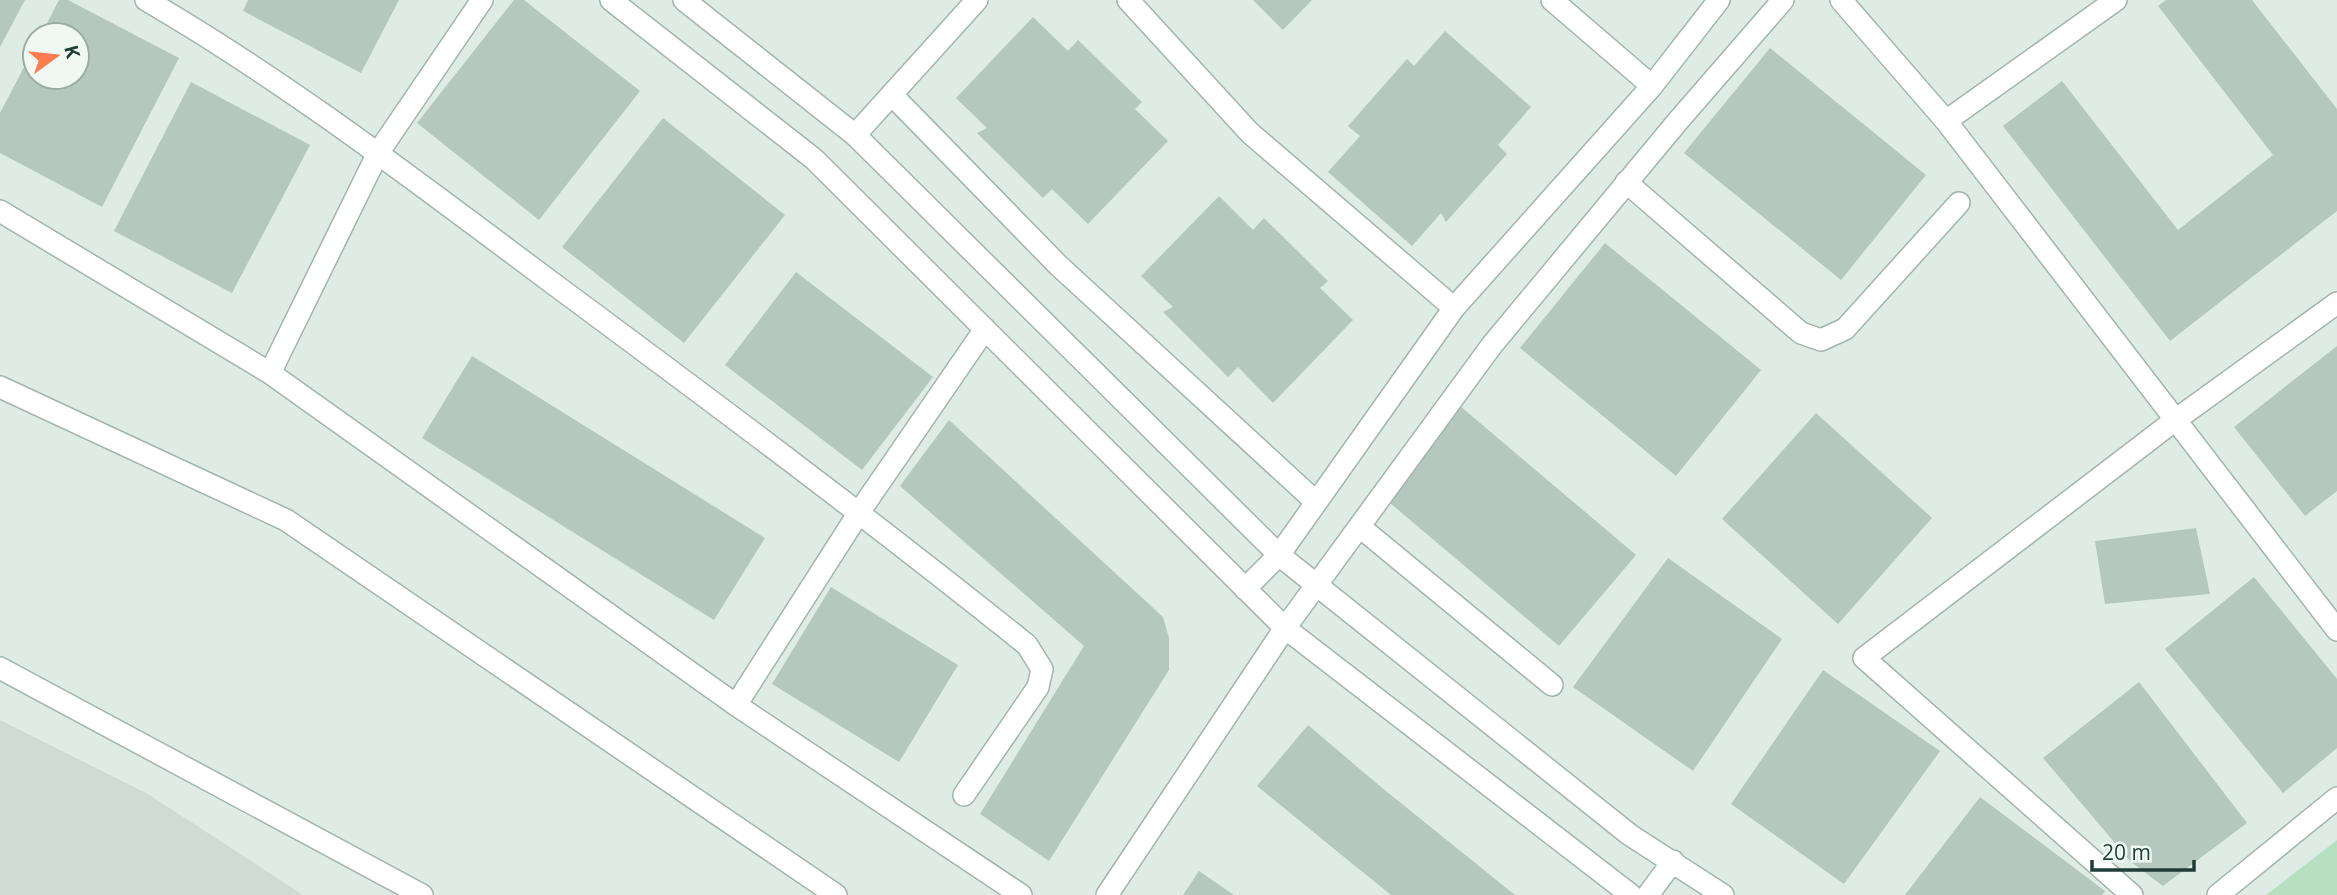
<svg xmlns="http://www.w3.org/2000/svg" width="2337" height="895" viewBox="0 0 2337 895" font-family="'Open Sans',sans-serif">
<rect width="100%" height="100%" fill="#dfece6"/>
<!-- built -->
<path fill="#cedcd5" d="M 0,720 L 148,794 L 303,895 L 0,895 Z"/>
<!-- green -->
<path fill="#b7dfc2" d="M 2337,840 L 2337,895 L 2266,895 Z"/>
<!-- building -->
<path fill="#b5c7bf" d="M 0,0 L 25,0 L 0,47 Z
M 59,0 L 68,0 L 179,58 L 102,207 L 0,153 L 0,113 L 35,46 L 35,77 L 77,77 L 77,35 L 41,35 Z
M 248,0 L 399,0 L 361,73 L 243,11 Z
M 514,0 L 524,0 L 640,91 L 539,220 L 417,123 Z
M 1253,0 L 1312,0 L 1283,30 Z
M 2166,0 L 2252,0 L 2337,109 L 2337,211 L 2170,341 L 2003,126 L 2062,81 L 2178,230 L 2273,155 L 2158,6 Z
M 1033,17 L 1068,51 L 1078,40 L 1142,102 L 1135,109 L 1168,141 L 1088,224 L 1052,189 L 1043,198 L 977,133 L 987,128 L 956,98 Z
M 1445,31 L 1531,107 L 1498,145 L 1507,154 L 1446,222 L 1441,213 L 1412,246 L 1328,172 L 1360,136 L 1348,126 L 1407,59 L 1414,66 Z
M 1770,48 L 1926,175 L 1841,280 L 1684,153 Z
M 191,82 L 310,145 L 232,293 L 114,231 Z
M 663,118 L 785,215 L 684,343 L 562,247 Z
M 1219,196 L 1253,230 L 1264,218 L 1328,281 L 1320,288 L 1353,320 L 1273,403 L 1238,367 L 1228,377 L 1163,312 L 1173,307 L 1141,276 Z
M 1605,243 L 1761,370 L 1676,476 L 1520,348 Z
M 796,272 L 933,377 L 862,470 L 725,365 Z
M 2337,346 L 2337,491 L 2305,516 L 2234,427 Z
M 472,356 L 765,538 L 714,620 L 422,438 Z
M 1460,406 L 1636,555 L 1559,646 L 1383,497 Z
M 1816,413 L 1932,518 L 1838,624 L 1722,519 Z
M 949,420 L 1163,617 L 1169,638 L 1169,670 L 1049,861 L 980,814 L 1084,646 L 900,486 Z
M 2196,528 L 2210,594 L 2105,604 L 2095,541 Z
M 1668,558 L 1782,639 L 1693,771 L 1573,687 Z
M 2254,577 L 2337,679 L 2337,748 L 2283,793 L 2165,649 Z
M 831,587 L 958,665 L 899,762 L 772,684 Z
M 1823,670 L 1940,751 L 1844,884 L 1731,804 Z
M 2139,682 L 2247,823 L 2163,886 L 2131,862 L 2043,758 Z
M 1308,725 L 1381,787 L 1515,895 L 1391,895 L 1333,848 L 1257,786 Z
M 1980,797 L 2105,891 L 2102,895 L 1905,895 Z
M 1199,871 L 1234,895 L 1183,895 Z"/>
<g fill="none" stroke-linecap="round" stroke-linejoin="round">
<defs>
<path id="minor" d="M 146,0 C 287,82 417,182 547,279 C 709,399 870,519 1027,645 L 1042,669 L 1038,687 L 964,795
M 611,0 L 814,159 L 1285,628 L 1631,895
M 684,0 L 855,135 L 1279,555 L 1630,835 L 1723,895
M 1128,0 L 1250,133 L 1454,308
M 1552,0 L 1652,86
M 1841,0 L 1946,121 L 2337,630
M 892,95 L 1058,265 L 1316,502
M 1946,121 L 2116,0
M 855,135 L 977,0
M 1626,182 L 1801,333 L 1821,340 L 1845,329 L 1959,203
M 0,211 L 270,373 L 736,705 L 1021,895
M 270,373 L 378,153 L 482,0
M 0,387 L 286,520 L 836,895
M 1360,527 L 1552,685
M 1245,589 L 1279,555 L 1454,308 L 1652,86 L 1719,0
M 0,668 L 422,895
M 736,705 L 860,511 L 985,329
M 1107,895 L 1285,628 L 1492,345 L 1678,121 L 1783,0
M 1648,895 L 1673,861
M 2132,895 L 1864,658 L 2174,421 L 2337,303
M 2218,895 L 2337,798"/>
</defs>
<!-- minor casing -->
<use href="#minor" stroke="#a2b4ae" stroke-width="24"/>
<!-- minor -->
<use href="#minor" stroke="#fff" stroke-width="21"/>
</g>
<!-- north arrow -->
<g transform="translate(56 56) rotate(75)"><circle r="33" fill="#f0f8f4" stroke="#9cada8" stroke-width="2"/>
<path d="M0-5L12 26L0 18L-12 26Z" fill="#fb7c4e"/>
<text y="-10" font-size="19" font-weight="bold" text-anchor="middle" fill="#1f3d36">K</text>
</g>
<!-- scale -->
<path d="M2092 860v10h102v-10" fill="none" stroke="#1f3d36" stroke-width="3.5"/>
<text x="2102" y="860" font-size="21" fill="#1f3d36" stroke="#f0f8f4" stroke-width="5" paint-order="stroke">20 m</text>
</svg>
